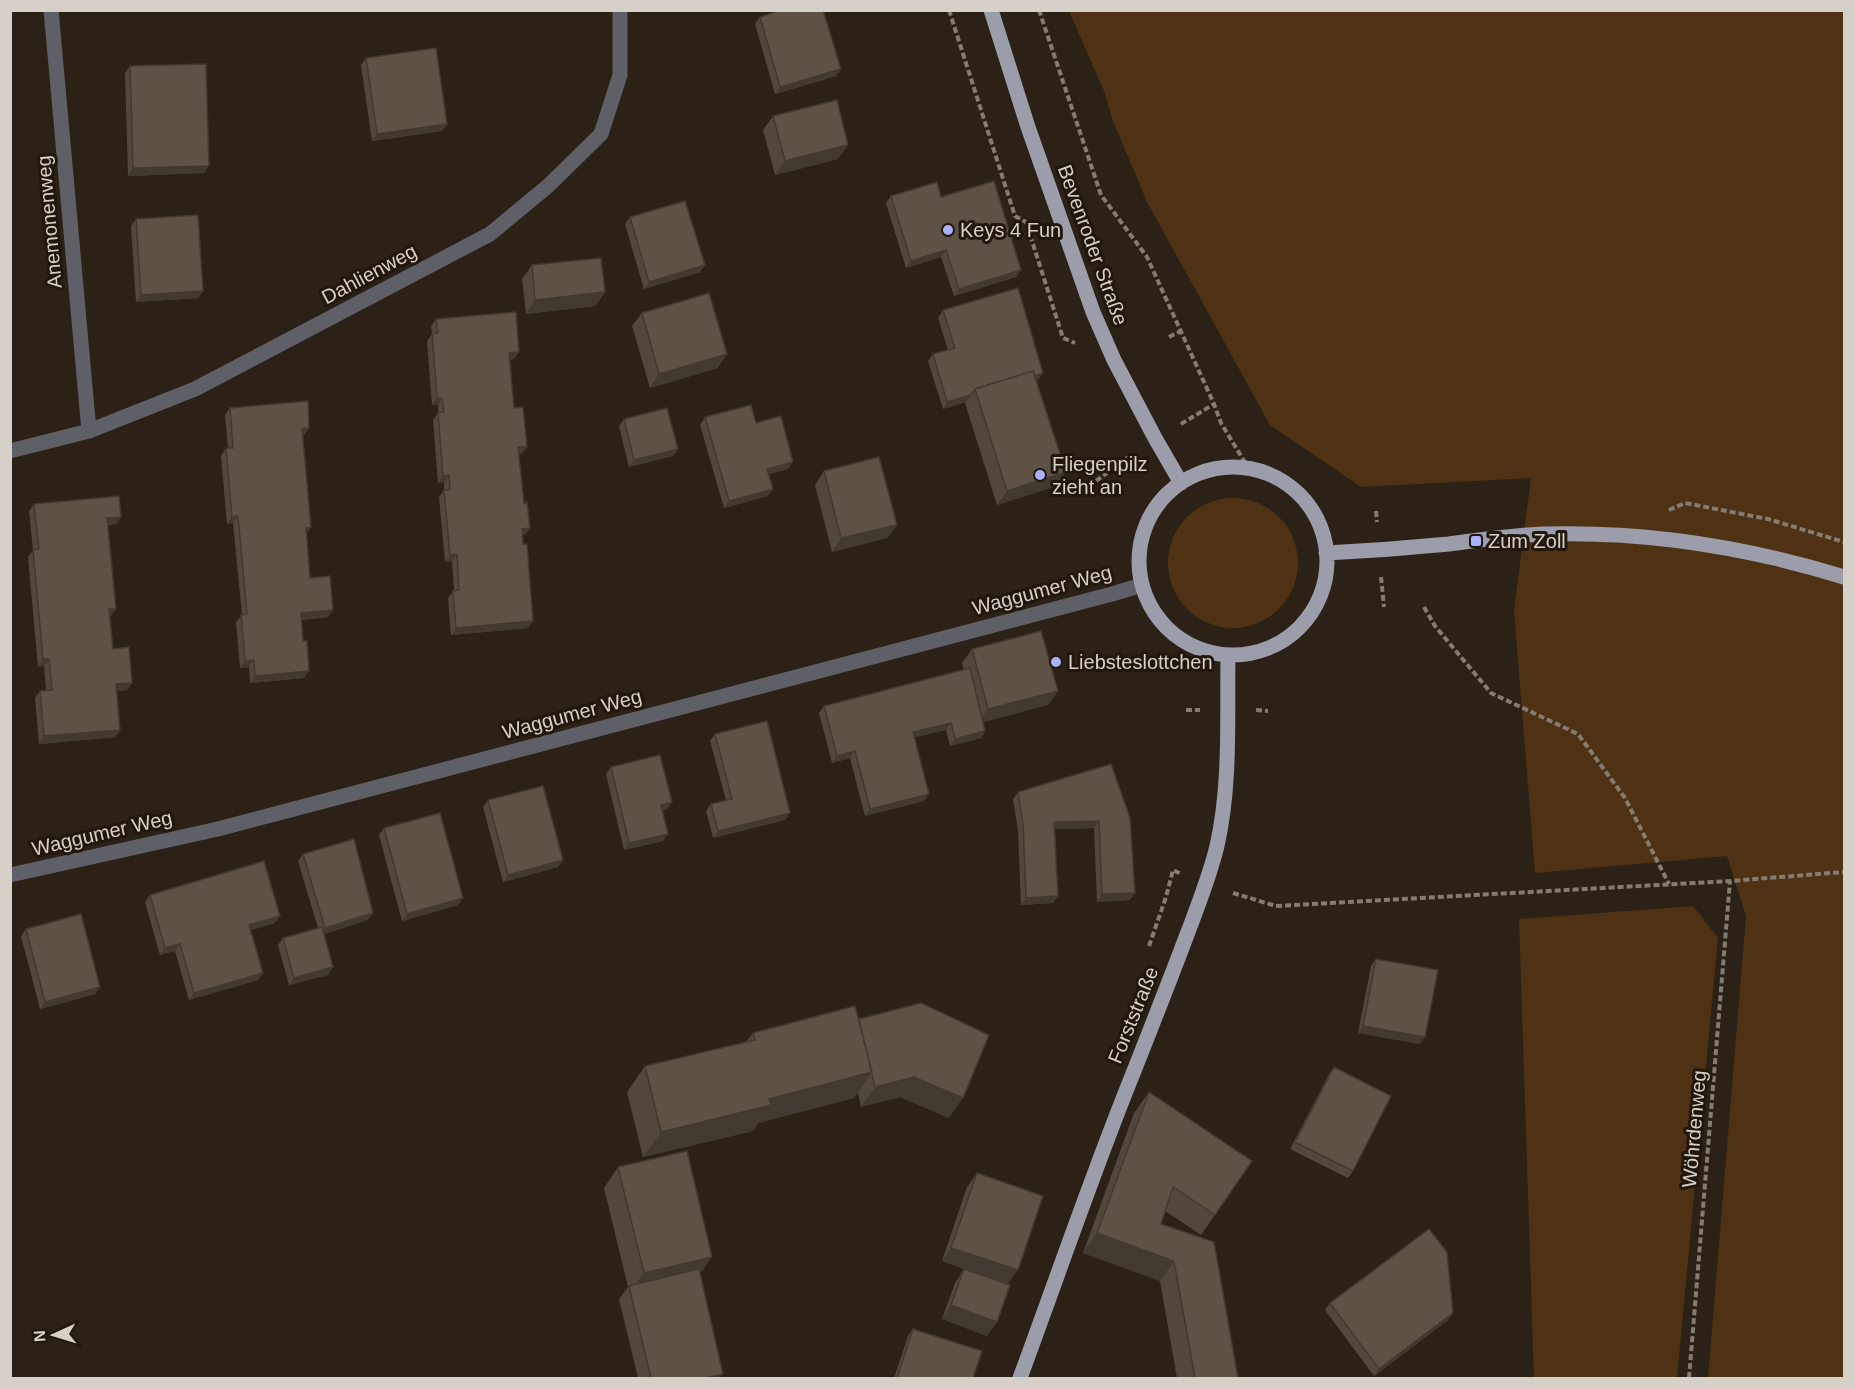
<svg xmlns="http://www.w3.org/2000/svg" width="1855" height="1389" viewBox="0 0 1855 1389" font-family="Helvetica,sans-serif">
<rect width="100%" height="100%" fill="#2b2116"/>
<!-- green -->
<path fill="#4f3213" d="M 1069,11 L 1844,11 L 1844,1378 L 1708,1378 L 1746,916 L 1727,856 L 1535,873 L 1514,610 L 1531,478 L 1361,487 L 1270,425 L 1147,202 L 1113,121 L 1104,91 Z
M1168 563a65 65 0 1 1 130 0a65 65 0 1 1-130 0Z
M 1693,906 L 1718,938 L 1677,1378 L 1534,1378 L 1519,919 Z"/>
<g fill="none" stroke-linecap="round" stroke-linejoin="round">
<!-- path -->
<path stroke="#847c73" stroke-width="4" stroke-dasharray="6 3" stroke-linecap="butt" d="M 949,10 L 1015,216 L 1026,222 L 1063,338 L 1075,343
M 1039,10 L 1101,195 L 1147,257 L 1214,404 L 1221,423 L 1249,469
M 1169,337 L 1181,331
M 1181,424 L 1214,404
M 1096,481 L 1131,455
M 1669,510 L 1685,503 L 1768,519 L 1844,542
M 1376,511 L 1377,522
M 1381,577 L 1384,607
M 1424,607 L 1435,626 L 1491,693 L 1578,734 L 1625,798 L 1669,884
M 1186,710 L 1200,710
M 1256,710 L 1268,711
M 1233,893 L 1276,906 L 1730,881 L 1844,872
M 1149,946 L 1166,897 L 1173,870 L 1181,874
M 1689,1378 L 1730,881"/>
<!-- minor -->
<path stroke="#5f6067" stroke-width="15" d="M 51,10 L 89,431
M 10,451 L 89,431 L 195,389 L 490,234 L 548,186 L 601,134 L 620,75 L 620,10
M 10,875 L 218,829 L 1112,594 L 1142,585"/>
<!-- major -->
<path stroke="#9b9dab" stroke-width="15" d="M 991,10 L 1028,127 L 1093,312 L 1114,360 L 1155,438 L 1181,483
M1139 561a94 94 0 1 1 188 0a94 94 0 1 1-188 0Z
M 1326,553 C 1367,551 1408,548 1449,544 C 1480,540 1512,535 1544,534 C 1646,531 1747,547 1844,577
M 1020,1378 C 1057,1278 1092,1175 1132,1076 C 1151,1028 1170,980 1188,932 C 1199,903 1210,875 1217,846 C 1231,784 1227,718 1228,655"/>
</g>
<!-- wall -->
<path fill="#51473c" d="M 760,17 L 841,69 L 836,76 L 775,94 L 755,24 Z
M 366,58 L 447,124 L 442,131 L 372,141 L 361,65 Z
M 130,66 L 204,173 L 128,176 L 125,73 Z
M 773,116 L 848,145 L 838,159 L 775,175 L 763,130 Z
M 891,196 L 941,197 L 1021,270 L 1016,277 L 954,296 L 941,257 L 906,268 L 886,203 Z
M 630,217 L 700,272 L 644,289 L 625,224 Z
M 136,219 L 203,291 L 198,298 L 136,302 L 131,226 Z
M 532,265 L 605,292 L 595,306 L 526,314 L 522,279 Z
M 943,310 L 1043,373 L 1038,380 L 1037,381 L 1056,486 L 997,505 L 965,403 L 966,402 L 943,409 L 928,361 L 933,354 L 948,350 L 938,318 Z
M 642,313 L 718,368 L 650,388 L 632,326 Z
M 436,319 L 519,352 L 514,359 L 510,360 L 514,408 L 522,454 L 519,454 L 525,535 L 522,535 L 533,621 L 528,628 L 451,635 L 448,598 L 453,591 L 454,591 L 452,561 L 445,562 L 439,497 L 444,490 L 444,482 L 438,483 L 433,420 L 438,413 L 438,405 L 432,405 L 427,341 L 432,334 L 431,326 Z
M 230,408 L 309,428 L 304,435 L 303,435 L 311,527 L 306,534 L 310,578 L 328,617 L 301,620 L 304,678 L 250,683 L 249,667 L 240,668 L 236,622 L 242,615 L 233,523 L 227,524 L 221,456 L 226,448 L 228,448 L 225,415 Z
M 705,417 L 756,423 L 793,462 L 788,469 L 769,474 L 768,496 L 724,508 L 700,425 Z
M 624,419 L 678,449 L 673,456 L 629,467 L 619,426 Z
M 824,471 L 897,525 L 887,538 L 832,552 L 815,485 Z
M 34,504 L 121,517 L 116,524 L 108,525 L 116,609 L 110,616 L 113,649 L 132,683 L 127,690 L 117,691 L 120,730 L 115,737 L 39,744 L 35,698 L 40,691 L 46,690 L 44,666 L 38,667 L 28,557 L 33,550 L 29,511 Z
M 972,649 L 1058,691 L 1048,705 L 983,722 L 985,731 L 981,738 L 950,746 L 946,730 L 914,737 L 924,801 L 865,816 L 850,758 L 832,763 L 819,713 L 824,706 L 964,670 L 962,663 Z
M 715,734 L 790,813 L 785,820 L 713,838 L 706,811 L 711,804 L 726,800 L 710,741 Z
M 1111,764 L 1135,893 L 1130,900 L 1097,902 L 1094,828 L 1055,829 L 1058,896 L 1053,903 L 1021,905 L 1018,831 L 1013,799 L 1018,792 Z
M 611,767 L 672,802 L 667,809 L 662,810 L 663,841 L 624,850 L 606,774 Z
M 488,800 L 563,860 L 558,867 L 503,882 L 483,807 Z
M 384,828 L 458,905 L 402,921 L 379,835 Z
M 303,854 L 368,920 L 324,934 L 328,975 L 289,985 L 278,945 L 283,938 L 318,928 L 298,861 Z
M 150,895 L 275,923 L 251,930 L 263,973 L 258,980 L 189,1000 L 175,951 L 160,955 L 145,902 Z
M 26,929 L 100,987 L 95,994 L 40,1009 L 21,936 Z
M 1376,959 L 1420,1044 L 1358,1033 L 1371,966 Z
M 859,1019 L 949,1118 L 900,1097 L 861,1107 L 858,1093 L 854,1098 L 758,1123 L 753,1131 L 643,1157 L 627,1092 L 645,1066 L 746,1042 L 753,1033 Z
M 1334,1067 L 1353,1171 L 1348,1178 L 1290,1149 L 1329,1074 Z
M 1149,1092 L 1252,1161 L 1201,1235 L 1165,1211 L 1161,1224 L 1238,1378 L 1177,1378 L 1160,1281 L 1083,1253 L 1134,1113 Z
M 618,1167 L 700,1274 L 720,1378 L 638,1378 L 619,1299 L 628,1287 L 604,1188 Z
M 977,1173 L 1008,1284 L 997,1322 L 987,1336 L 942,1319 L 955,1283 L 964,1269 L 942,1261 L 967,1187 Z
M 1330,1303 L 1448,1320 L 1374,1376 L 1325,1310 Z
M 913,1329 L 973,1378 L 894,1378 L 908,1336 Z"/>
<!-- shaded-wall -->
<path fill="#423931" d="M 841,69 L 836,76 L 775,94 L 780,87 Z
M 447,124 L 442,131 L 372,141 L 377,134 Z
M 848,145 L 838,159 L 775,175 L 785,161 Z
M 209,166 L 204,173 L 128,176 L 133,168 Z
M 946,250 L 941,257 L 906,268 L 911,261 Z
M 705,265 L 700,272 L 644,289 L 649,282 Z
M 1021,270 L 1016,277 L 954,296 L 959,289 Z
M 203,291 L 198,298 L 136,302 L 141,295 Z
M 605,292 L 595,306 L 526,314 L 535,300 Z
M 519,352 L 514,359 L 504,360 L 509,353 Z
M 727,354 L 718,368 L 650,388 L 659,374 Z
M 1043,373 L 1038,380 L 978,398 L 976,393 Z
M 971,395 L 966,402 L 943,409 L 947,402 Z
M 437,398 L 442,398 L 438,405 L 432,405 Z
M 309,428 L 304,435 L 297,436 L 302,429 Z
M 518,447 L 527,447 L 522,454 L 513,454 Z
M 678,449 L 673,456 L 629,467 L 634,460 Z
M 793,462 L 788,469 L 762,476 L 767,469 Z
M 1066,472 L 1056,486 L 997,505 L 1007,491 Z
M 449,475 L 444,482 L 438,483 L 443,476 Z
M 773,489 L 768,496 L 724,508 L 729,501 Z
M 238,516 L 233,523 L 227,524 L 232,517 Z
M 121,517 L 116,524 L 102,525 L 107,518 Z
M 897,525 L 887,538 L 832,552 L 841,538 Z
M 311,527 L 306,535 L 306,528 Z
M 530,528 L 525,535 L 517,536 L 522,529 Z
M 457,554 L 452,561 L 445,562 L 450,555 Z
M 109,609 L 116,609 L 111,616 L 105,616 Z
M 333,610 L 328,617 L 296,620 L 301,613 Z
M 533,621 L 528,628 L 451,635 L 456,628 Z
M 43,659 L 49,659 L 44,666 L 38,667 Z
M 254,660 L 249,667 L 240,668 L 245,661 Z
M 309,671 L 304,678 L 250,683 L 255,676 Z
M 132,683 L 127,690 L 111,691 L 116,684 Z
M 1058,691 L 1048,705 L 978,723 L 988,709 Z
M 951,723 L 946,730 L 908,739 L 913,732 Z
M 120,730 L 115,737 L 39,744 L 44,736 Z
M 985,731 L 981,738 L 950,746 L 955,739 Z
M 855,751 L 850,758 L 832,763 L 837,756 Z
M 929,794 L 924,801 L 865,816 L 870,809 Z
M 672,802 L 667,809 L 656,812 L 661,805 Z
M 790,813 L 785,820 L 713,838 L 718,831 Z
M 1099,821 L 1094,828 L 1049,829 L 1054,822 Z
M 668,834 L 663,841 L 624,850 L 629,843 Z
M 563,860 L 558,867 L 503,882 L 508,875 Z
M 1135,893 L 1130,900 L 1097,902 L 1102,894 Z
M 1058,896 L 1053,903 L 1021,905 L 1026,898 Z
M 463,898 L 458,905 L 402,921 L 407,914 Z
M 373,913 L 368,920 L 320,935 L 325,928 Z
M 280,916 L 275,923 L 244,932 L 249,925 Z
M 180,944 L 175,951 L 160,955 L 165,948 Z
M 333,967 L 328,975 L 289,985 L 294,978 Z
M 263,973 L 258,980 L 189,1000 L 194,993 Z
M 100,987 L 95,994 L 40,1009 L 45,1002 Z
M 1363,1026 L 1425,1037 L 1420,1044 L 1358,1033 Z
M 872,1072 L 854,1098 L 758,1123 L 753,1131 L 643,1157 L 661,1132 L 769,1099 Z
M 914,1077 L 963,1098 L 949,1118 L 900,1097 L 861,1107 L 875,1087 Z
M 1097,1233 L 1174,1261 L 1160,1281 L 1083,1253 Z
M 951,1248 L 1018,1270 L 1008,1284 L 942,1261 Z
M 712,1257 L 698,1277 L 629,1293 L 644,1273 Z
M 951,1305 L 997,1322 L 987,1336 L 942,1319 Z
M 1453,1313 L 1448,1320 L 1374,1376 L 1379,1369 Z
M 723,1374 L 720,1378 L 706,1378 Z"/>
<!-- building -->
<path fill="#5e5246" stroke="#423931" stroke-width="1.5" d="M 781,10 L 823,10 L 841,69 L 780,87 L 760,17 Z
M 436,48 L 447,124 L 377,134 L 366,58 Z
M 206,64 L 209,166 L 133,168 L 130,66 Z
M 837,100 L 848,145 L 785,161 L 773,116 Z
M 994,181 L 1021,270 L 959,289 L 946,250 L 911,261 L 891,196 L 937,182 L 941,197 Z
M 685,201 L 705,265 L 649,282 L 630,217 Z
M 198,215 L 203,291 L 141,295 L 136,219 Z
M 601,258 L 605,292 L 535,300 L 532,265 Z
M 1018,288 L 1043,373 L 1035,376 L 1033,371 L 975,389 L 971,395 L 947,402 L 933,354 L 955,348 L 943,310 Z
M 709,293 L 727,354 L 659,374 L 642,313 Z
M 516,312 L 519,352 L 509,353 L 514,408 L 523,407 L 527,447 L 518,447 L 524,503 L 527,502 L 530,528 L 522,529 L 523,544 L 527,544 L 533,621 L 456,628 L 453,591 L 459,590 L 457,554 L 450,555 L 444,490 L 450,490 L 449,475 L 443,476 L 438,413 L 444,412 L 442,398 L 437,398 L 432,334 L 438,333 L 436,319 Z
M 1033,371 L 1066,472 L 1007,491 L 975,389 Z
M 308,401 L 309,428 L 302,429 L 311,527 L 306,528 L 310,578 L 330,576 L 333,610 L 301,613 L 303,641 L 307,641 L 309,671 L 255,676 L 254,660 L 245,661 L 241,615 L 247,614 L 238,516 L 232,517 L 226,448 L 233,448 L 230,408 Z
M 751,405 L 756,423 L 781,416 L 793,462 L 767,469 L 773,489 L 729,501 L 705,417 Z
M 667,408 L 678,449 L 634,460 L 624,419 Z
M 879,457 L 897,525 L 841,538 L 824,471 Z
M 119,496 L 121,517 L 107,518 L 116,609 L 109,609 L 113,649 L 129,647 L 132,683 L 116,684 L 120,730 L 44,736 L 40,691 L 52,690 L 49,659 L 43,659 L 33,550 L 39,549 L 34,504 Z
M 1041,631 L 1058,691 L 988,709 L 972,649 Z
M 970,668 L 985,731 L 955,739 L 951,723 L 913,732 L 929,794 L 870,809 L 855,751 L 837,756 L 824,706 Z
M 767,721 L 790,813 L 718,831 L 711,804 L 732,799 L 715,734 Z
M 660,755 L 672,802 L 661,805 L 668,834 L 629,843 L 611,767 Z
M 1111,764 L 1130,818 L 1135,893 L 1102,894 L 1099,821 L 1054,822 L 1058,896 L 1026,898 L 1023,824 L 1018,792 Z
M 543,786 L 563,860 L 508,875 L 488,800 Z
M 440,813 L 463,898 L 407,914 L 384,828 Z
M 354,839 L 373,913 L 325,928 L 303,854 Z
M 264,861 L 280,916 L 249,925 L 263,973 L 194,993 L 180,944 L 165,948 L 150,895 Z
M 81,914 L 100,987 L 45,1002 L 26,929 Z
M 322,927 L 333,967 L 294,978 L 283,938 Z
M 1376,959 L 1438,970 L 1425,1037 L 1363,1026 Z
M 921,1003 L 989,1035 L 963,1098 L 914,1077 L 875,1087 L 859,1019 Z
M 855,1006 L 872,1072 L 769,1099 L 771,1105 L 661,1132 L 645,1066 L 755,1040 L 753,1033 Z
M 1334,1067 L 1391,1096 L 1353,1171 L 1295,1142 Z
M 1149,1092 L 1252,1161 L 1215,1215 L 1173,1187 L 1161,1224 L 1214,1242 L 1238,1378 L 1195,1378 L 1174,1261 L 1097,1233 Z
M 687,1151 L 712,1257 L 644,1273 L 618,1167 Z
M 977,1173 L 1043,1196 L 1018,1270 L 951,1248 Z
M 1429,1229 L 1447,1252 L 1453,1313 L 1379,1369 L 1330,1303 Z
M 699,1269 L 723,1374 L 706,1378 L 651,1378 L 629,1286 Z
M 964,1269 L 1010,1285 L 997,1322 L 951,1305 Z
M 913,1329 L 982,1351 L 973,1378 L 897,1378 Z"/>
<!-- markers -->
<g fill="#a9b0fc" stroke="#21170d" stroke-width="2">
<circle cx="948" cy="230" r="6"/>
<circle cx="1040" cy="475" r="6"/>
<rect x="1470" y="535" width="12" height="12" rx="3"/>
<circle cx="1056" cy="662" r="6"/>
</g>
<g text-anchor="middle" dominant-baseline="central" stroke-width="6" stroke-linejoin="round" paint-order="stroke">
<!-- street labels -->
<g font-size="20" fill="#d7d0c9" stroke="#21170d">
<text transform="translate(49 222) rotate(-95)">Anemonenweg</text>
<text transform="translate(1093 245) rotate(70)">Bevenroder Straße</text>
<text transform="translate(369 274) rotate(-28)">Dahlienweg</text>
<text transform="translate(1042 590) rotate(-15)">Waggumer Weg</text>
<text transform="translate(572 714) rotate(-15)">Waggumer Weg</text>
<text transform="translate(102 833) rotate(-13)">Waggumer Weg</text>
<text transform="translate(1133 1015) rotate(-68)">Forststraße</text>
<text transform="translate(1694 1129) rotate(-85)">Wöhrdenweg</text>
</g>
<!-- poi labels -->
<g font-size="20" fill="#d7d0c9" stroke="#21170d" text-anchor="start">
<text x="960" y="230">Keys 4 Fun</text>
<text x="1052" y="464">Fliegenpilz<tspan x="1052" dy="23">zieht an</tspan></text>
<text x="1488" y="541">Zum Zoll</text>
<text x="1068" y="662">Liebsteslottchen</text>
</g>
</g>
<!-- border -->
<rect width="1855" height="1389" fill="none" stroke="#d7d0c9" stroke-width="24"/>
<!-- north arrow -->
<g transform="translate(54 1335) rotate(266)" stroke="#21170d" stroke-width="4.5" paint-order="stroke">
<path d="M0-4.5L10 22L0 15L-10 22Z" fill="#d7d0c9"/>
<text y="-9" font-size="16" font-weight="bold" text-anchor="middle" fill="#d7d0c9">N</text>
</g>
</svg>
